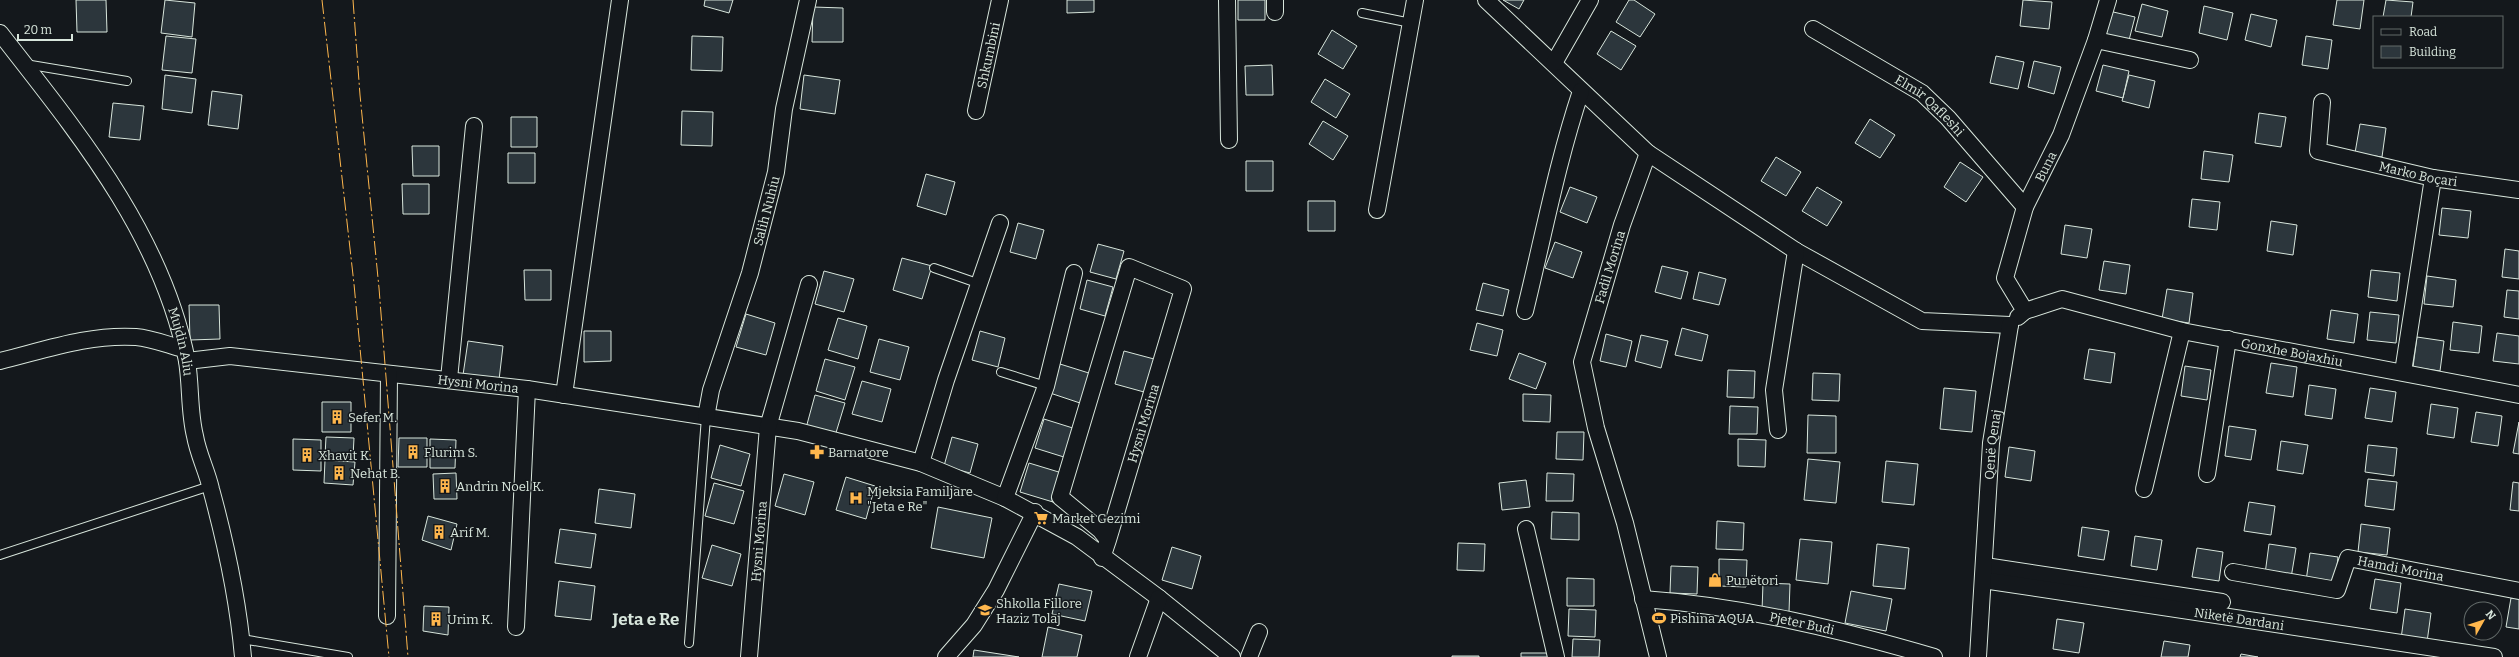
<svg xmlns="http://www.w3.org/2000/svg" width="2519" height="657" viewBox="0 0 2519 657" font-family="Bitter,serif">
<rect width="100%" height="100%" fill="#14181c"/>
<!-- building -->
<path fill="#2c363c" stroke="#d8e6dc" d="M 76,0 L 106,0 L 107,32 L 77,32 Z
M 165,0 L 195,3 L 192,37 L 161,33 Z
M 705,0 L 733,0 L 729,13 L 704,6 Z
M 1067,0 L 1094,0 L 1094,12 L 1067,13 Z
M 1238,0 L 1265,0 L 1265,20 L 1238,20 Z
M 1503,0 L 1524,0 L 1519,9 Z
M 1629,0 L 1634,0 L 1655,14 L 1640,37 L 1616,22 Z
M 2023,0 L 2052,2 L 2049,29 L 2020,26 Z
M 2337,0 L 2364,0 L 2360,29 L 2333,25 Z
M 2386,0 L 2413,2 L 2411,17 L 2383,17 Z
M 2142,4 L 2168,11 L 2162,37 L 2135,31 Z
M 2204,6 L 2233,13 L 2227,40 L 2199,33 Z
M 813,7 L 843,8 L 843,42 L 812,42 Z
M 2109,11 L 2135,17 L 2128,44 L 2102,38 Z
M 2251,14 L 2277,20 L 2271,47 L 2245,40 Z
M 1332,30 L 1357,46 L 1343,69 L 1318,54 Z
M 1611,31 L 1636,46 L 1621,70 L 1597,54 Z
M 166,36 L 196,39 L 192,73 L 162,70 Z
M 692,36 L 723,37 L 722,71 L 691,70 Z
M 2306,36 L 2332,40 L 2328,69 L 2302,65 Z
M 1996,56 L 2024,62 L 2018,89 L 1990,83 Z
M 2034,61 L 2061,67 L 2054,94 L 2028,87 Z
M 1272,65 L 1273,95 L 1246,95 L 1245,66 Z
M 2103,65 L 2129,71 L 2123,98 L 2096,91 Z
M 165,75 L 196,79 L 192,113 L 162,109 Z
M 804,75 L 840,80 L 835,114 L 800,109 Z
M 2129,75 L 2155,81 L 2149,108 L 2122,101 Z
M 1325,79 L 1350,94 L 1336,118 L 1311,102 Z
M 212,91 L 242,95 L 238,129 L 208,125 Z
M 113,103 L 144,106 L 140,140 L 109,137 Z
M 682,111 L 713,112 L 712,146 L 681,145 Z
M 2259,113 L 2286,117 L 2281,147 L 2255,143 Z
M 511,117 L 537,117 L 537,147 L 511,147 Z
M 1870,119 L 1895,135 L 1880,158 L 1855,143 Z
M 1323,121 L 1348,136 L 1333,160 L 1309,144 Z
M 2360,124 L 2386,128 L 2382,157 L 2355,153 Z
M 412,146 L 439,146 L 439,176 L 413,176 Z
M 2204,151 L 2233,155 L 2229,182 L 2201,179 Z
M 508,153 L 535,153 L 535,183 L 508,183 Z
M 1776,157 L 1801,172 L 1786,196 L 1761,181 Z
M 1246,161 L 1273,161 L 1273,191 L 1246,191 Z
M 1960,162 L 1983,177 L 1966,202 L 1944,187 Z
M 926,174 L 955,182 L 946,215 L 917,206 Z
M 402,184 L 429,184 L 429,214 L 403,214 Z
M 1570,187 L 1597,197 L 1587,223 L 1560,212 Z
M 1817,187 L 1842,202 L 1827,226 L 1802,211 Z
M 2192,199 L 2220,202 L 2217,230 L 2189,227 Z
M 1308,201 L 1335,201 L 1335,231 L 1308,231 Z
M 2442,208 L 2471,211 L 2468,238 L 2439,235 Z
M 2271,221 L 2297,225 L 2293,255 L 2267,251 Z
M 1018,223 L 1044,230 L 1036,259 L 1010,252 Z
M 2065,225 L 2092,229 L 2087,258 L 2061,254 Z
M 1555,242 L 1582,252 L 1573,278 L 1545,268 Z
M 1098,244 L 1124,251 L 1116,279 L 1090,272 Z
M 2505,249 L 2519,251 L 2519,279 L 2502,277 Z
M 902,258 L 932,266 L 922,299 L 893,290 Z
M 2104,261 L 2130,265 L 2126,294 L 2099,290 Z
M 1662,266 L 1688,272 L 1681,299 L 1655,292 Z
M 524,270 L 551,270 L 551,300 L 525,300 Z
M 2371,270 L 2400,273 L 2397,301 L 2368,297 Z
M 824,271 L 854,279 L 844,312 L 815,304 Z
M 1699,272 L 1726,279 L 1719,305 L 1693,299 Z
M 2427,276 L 2456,280 L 2453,307 L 2424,304 Z
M 1087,280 L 1113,287 L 1105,316 L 1080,309 Z
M 1483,283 L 1509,290 L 1503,316 L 1476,310 Z
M 2167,289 L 2193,293 L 2189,323 L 2162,319 Z
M 2507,290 L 2519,291 L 2519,319 L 2504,317 Z
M 189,305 L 219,305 L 220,339 L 190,340 Z
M 2331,310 L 2358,314 L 2354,343 L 2327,339 Z
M 2370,312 L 2399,315 L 2396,343 L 2367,340 Z
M 746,314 L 775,323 L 766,355 L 736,347 Z
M 838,318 L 867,326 L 858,359 L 828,350 Z
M 2453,322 L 2482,326 L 2479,353 L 2450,350 Z
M 1477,323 L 1503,330 L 1497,356 L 1470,350 Z
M 1682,328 L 1708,335 L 1702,361 L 1675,355 Z
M 584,331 L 611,331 L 611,361 L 584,362 Z
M 980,331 L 1005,338 L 998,367 L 972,360 Z
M 2497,333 L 2519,336 L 2519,364 L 2493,361 Z
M 1606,334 L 1632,341 L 1626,367 L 1600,361 Z
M 1641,335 L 1668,341 L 1661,368 L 1635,361 Z
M 2417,337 L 2444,341 L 2440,371 L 2413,367 Z
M 879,339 L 909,347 L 900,380 L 870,372 Z
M 468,341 L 503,346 L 499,380 L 463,375 Z
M 2089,349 L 2115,353 L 2111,383 L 2084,379 Z
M 1124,351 L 1154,359 L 1144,392 L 1115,384 Z
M 1519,353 L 1546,363 L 1536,389 L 1509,379 Z
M 825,359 L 855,367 L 845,400 L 816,391 Z
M 2271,363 L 2297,367 L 2293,397 L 2266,393 Z
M 1060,364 L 1092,374 L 1083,404 L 1050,393 Z
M 2185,366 L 2211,370 L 2207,400 L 2181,396 Z
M 1728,370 L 1755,371 L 1754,398 L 1727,397 Z
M 1813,373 L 1840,374 L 1839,401 L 1812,400 Z
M 862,381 L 891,389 L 882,422 L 852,414 Z
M 2309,385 L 2336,389 L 2332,419 L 2305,415 Z
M 1944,388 L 1976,391 L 1972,432 L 1940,429 Z
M 2370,388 L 2396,392 L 2392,422 L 2365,418 Z
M 1523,394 L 1551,395 L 1550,422 L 1523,421 Z
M 815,395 L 845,403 L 835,436 L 806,428 Z
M 322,402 L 351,402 L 351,432 L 322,432 Z
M 2431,404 L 2458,408 L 2454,438 L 2427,434 Z
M 1730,406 L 1758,407 L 1757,434 L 1729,434 Z
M 2476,412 L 2502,416 L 2498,446 L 2471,442 Z
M 1808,415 L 1836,416 L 1836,453 L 1807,453 Z
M 1044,419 L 1076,429 L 1067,458 L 1035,448 Z
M 2519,422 L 2519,454 L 2513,453 Z
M 2229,426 L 2256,430 L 2251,460 L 2225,456 Z
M 1557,432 L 1584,432 L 1583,460 L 1556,459 Z
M 326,437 L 354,438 L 353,457 L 325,456 Z
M 952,437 L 978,444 L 970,473 L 944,466 Z
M 399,438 L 427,438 L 427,467 L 398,467 Z
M 293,439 L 321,440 L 321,471 L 293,470 Z
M 430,439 L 456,440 L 455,468 L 430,468 Z
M 1738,439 L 1766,440 L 1765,467 L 1738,466 Z
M 2281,441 L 2308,445 L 2303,474 L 2277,470 Z
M 720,445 L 750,454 L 741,486 L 711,478 Z
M 2368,445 L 2397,448 L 2394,476 L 2365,472 Z
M 2009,447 L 2035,451 L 2031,481 L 2005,477 Z
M 1808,459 L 1840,462 L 1836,503 L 1804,500 Z
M 325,460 L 355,462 L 353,485 L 324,483 Z
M 1886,461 L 1918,464 L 1914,505 L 1882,502 Z
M 1029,463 L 1062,473 L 1053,502 L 1020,492 Z
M 456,473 L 457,499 L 434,499 L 433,474 Z
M 1547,473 L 1574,474 L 1573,501 L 1546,501 Z
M 784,474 L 814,482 L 805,515 L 775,506 Z
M 846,477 L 875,486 L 866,519 L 836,510 Z
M 2368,479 L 2397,482 L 2394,510 L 2365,506 Z
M 1526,480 L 1530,507 L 1502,510 L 1499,483 Z
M 2513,482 L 2519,483 L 2519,511 L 2510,510 Z
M 714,483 L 744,491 L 734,524 L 705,516 Z
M 599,489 L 635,494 L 631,528 L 595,523 Z
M 2249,502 L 2275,506 L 2271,535 L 2244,531 Z
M 938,507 L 992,518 L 984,558 L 931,548 Z
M 1552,512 L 1579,513 L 1579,540 L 1551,539 Z
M 428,516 L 457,524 L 451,550 L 422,540 Z
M 1717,521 L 1744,523 L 1743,550 L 1716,549 Z
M 2361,524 L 2390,528 L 2387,555 L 2358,552 Z
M 2082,527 L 2109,531 L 2104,560 L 2078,556 Z
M 560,529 L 596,534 L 591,568 L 555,563 Z
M 2135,536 L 2162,540 L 2157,570 L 2131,566 Z
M 1800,539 L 1832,542 L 1828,584 L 1796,580 Z
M 1458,543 L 1485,544 L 1484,571 L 1457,570 Z
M 1877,544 L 1909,548 L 1905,589 L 1873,586 Z
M 2269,544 L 2296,548 L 2291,578 L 2265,574 Z
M 712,545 L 741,554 L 732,586 L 702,578 Z
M 1172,547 L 1201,556 L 1192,589 L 1162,580 Z
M 2197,548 L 2223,552 L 2219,581 L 2192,577 Z
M 2310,553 L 2338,557 L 2335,584 L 2306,581 Z
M 1719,559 L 1747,560 L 1746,587 L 1719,586 Z
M 1671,566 L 1698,567 L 1697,594 L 1670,593 Z
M 1567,578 L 1594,579 L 1594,606 L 1567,606 Z
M 2375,579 L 2401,583 L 2397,613 L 2370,609 Z
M 559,581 L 595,586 L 591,620 L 555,616 Z
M 1763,583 L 1790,584 L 1789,612 L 1762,611 Z
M 1059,584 L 1092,591 L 1085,621 L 1052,614 Z
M 1851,591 L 1892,599 L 1886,631 L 1845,623 Z
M 2511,598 L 2519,599 L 2519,629 L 2506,627 Z
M 424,606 L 449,607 L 448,635 L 423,631 Z
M 1569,609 L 1596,610 L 1595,637 L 1568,636 Z
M 2405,609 L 2431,613 L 2427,642 L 2401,639 Z
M 2057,619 L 2084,623 L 2079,653 L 2053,649 Z
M 1048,627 L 1082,635 L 1077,657 L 1042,657 Z
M 1573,639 L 1600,640 L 1599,657 L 1572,657 Z
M 2164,641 L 2190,645 L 2188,657 L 2161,657 Z
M 974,650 L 1019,657 L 973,657 Z
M 1521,653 L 1548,653 L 1548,657 L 1521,657 Z
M 2241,654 L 2258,657 L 2240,657 Z
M 1452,656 L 1479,656 L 1479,657 L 1452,657 Z"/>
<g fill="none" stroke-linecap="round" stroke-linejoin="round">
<defs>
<path id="lane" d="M 1362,13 L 1411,23
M 25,64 L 127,81
M 934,268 L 980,284
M 1001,372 L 1046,386
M 0,555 L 210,486
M 242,639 L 348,657
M 689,643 L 706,417"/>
<g id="street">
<path d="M 1227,0 L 1229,140"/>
<path d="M 1275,0 L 1275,12"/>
<path d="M 1486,0 L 1648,153 L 1796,251 L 1922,321 L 2010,325"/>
<path id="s1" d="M 1813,29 L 1922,93 L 1948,118 L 2025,207"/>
<path id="s2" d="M 0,33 C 78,133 162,234 187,361 C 191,386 189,412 195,436 C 198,454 207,471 211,489 C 226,544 238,599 243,657"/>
<path d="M 2096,40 L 2190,60"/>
<path d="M 1554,63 L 1590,0"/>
<path id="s3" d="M 2322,102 L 2318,151 L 2433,178 L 2519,190"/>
<path id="s4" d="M 976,111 L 1000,0"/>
<path d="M 1648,153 L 1622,225 L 1582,362 L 1596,428 L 1625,523 L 1658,657"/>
<path d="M 1377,210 L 1415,0"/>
<path d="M 1525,311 C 1543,238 1557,163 1581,91"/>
<path id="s5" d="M 2025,311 L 2062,299 L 2182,331 L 2519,395"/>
<path id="s6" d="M 2018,317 L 2025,311 L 2005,278 L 2025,207 L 2061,135 L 2096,40 L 2108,0"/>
<path d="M 0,361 C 45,350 89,334 136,337 C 151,338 168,345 183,349"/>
<path id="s7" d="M 187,361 L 230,356 L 527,389 L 798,431 L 921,463 L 1005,498 L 1077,537 L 1159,598 L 1232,657"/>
<path d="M 2403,372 L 2433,178"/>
<path d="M 449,379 L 474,126"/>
<path d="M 564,395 L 620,0"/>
<path id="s8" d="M 706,417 L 711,390 L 750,273 L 776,172 L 784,109 L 808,0"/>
<path d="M 1778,430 L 1774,390 L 1796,251"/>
<path d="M 921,463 L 946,380 L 1000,223"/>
<path d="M 2207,474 L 2228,339"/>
<path d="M 2144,489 L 2182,331"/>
<path d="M 1005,498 L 1046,386 L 1074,273"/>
<path d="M 1526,529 L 1556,657"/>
<path id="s9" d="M 1102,558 L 1108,540 L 1183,289 L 1129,267 L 1060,497 L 1100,530 L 1108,540"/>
<path d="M 1985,566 L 2222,602"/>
<path id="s10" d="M 2233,572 L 2337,590 L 2348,558 L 2519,591"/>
<path id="s11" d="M 1983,580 L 2494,657"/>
<path id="s12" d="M 1643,599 C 1742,606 1839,629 1934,657"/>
<path d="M 387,616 L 389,374"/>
<path d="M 516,627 L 527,389"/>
<path id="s13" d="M 749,657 L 768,427 L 809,284"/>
<path d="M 946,657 L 974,625 L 996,590 L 1035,512"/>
<path d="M 1138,657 L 1159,598"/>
<path d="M 1249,657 L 1259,632"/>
<path id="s14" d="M 1978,657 L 1991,443 L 2010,325"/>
</g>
</defs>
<!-- lane casing -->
<use href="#lane" stroke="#d8e6dc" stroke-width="10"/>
<!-- street casing -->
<use href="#street" stroke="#d8e6dc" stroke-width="18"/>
<!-- lane -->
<use href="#lane" stroke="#14181c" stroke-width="8"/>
<!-- street -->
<use href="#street" stroke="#14181c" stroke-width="16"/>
<!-- power -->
<path stroke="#ffb74d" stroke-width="1" stroke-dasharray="14 3 2 3" stroke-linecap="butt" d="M 322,0 L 354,284 L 389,657
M 353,0 L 360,95 L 379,288 L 408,657"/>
</g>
<!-- icons -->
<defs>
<symbol id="building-bare" viewBox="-9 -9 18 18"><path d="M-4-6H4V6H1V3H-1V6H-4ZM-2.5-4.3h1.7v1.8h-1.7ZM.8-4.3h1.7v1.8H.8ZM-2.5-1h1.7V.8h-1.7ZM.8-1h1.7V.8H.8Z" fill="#ffb74d" stroke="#14181c" stroke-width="2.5" paint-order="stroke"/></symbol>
<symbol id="pharmacy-bare" viewBox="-9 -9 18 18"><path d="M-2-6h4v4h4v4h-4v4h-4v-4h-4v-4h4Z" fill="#ffb74d" stroke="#14181c" stroke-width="2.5" paint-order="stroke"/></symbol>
<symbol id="hospital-bare" viewBox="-9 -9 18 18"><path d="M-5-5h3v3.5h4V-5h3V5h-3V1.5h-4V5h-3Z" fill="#ffb74d" stroke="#14181c" stroke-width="2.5" paint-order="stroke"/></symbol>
<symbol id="supermarket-bare" viewBox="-9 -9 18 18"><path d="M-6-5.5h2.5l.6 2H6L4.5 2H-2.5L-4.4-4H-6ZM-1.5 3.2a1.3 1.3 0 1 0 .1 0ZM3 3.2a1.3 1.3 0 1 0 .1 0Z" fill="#ffb74d" stroke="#14181c" stroke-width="2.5" paint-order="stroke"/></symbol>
<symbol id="shop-bare" viewBox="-9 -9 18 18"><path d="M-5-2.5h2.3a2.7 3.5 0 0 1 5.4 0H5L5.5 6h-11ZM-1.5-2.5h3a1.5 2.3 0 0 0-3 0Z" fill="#ffb74d" stroke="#14181c" stroke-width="2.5" paint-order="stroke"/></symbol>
<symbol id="school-bare" viewBox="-9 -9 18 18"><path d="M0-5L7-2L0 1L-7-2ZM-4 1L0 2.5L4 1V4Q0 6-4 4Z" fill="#ffb74d" stroke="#14181c" stroke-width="2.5" paint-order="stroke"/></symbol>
<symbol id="stadium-bare" viewBox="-9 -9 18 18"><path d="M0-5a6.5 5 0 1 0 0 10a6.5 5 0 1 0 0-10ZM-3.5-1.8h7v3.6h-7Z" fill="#ffb74d" stroke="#14181c" stroke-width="2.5" paint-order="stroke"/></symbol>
</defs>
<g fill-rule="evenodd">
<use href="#building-bare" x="327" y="407" width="20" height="20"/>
<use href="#building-bare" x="403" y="442" width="20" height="20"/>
<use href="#pharmacy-bare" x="807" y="442" width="20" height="20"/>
<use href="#building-bare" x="297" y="445" width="20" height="20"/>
<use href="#building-bare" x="329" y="463" width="20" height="20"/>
<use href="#building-bare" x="435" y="476" width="20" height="20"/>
<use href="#hospital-bare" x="846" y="488" width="20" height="20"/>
<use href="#supermarket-bare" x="1031" y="508" width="20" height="20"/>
<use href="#building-bare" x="429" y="522" width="20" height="20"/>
<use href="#shop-bare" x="1705" y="570" width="20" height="20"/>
<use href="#school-bare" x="975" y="600" width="20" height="20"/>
<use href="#stadium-bare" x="1649" y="608" width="20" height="20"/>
<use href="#building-bare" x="426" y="609" width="20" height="20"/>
</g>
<g text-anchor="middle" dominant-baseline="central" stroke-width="3" stroke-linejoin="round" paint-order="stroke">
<!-- street labels -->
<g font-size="13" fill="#d8e6dc" stroke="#14181c">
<text stroke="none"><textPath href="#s4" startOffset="57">Shkumbini</textPath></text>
<text stroke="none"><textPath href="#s1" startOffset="140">Elmir Qafleshi</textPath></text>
<text stroke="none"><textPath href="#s6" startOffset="167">Buna</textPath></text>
<text stroke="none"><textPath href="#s3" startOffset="152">Marko Boçari</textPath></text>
<text stroke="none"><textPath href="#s8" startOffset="215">Salih Nuhiu</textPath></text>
<text transform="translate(1610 267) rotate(-73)">Fadil Morina</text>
<text stroke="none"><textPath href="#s2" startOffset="361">Mujdin Aliu</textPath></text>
<text stroke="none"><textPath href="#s5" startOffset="275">Gonxhe Bojaxhiu</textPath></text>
<text stroke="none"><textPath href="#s7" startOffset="293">Hysni Morina</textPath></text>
<text stroke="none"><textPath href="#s9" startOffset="141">Hysni Morina</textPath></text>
<text stroke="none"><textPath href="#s14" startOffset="213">Qenë Qenaj</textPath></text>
<text stroke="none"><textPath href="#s13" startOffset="116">Hysni Morina</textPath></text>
<text stroke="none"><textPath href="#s10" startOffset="193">Hamdi Morina</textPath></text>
<text stroke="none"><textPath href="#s11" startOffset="259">Niketë Dardani</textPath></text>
<text stroke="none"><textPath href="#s12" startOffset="161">Pjeter Budi</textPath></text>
</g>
<!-- poi labels -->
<g font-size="13" fill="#d8e6dc" stroke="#14181c" text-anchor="start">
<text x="348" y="417">Sefer M.</text>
<text x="424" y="452">Flurim S.</text>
<text x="828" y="452">Barnatore</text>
<text x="318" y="455">Xhavit K.</text>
<text x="350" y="473">Nehat B.</text>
<text x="456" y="486">Andrin Noel K.</text>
<text x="867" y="491">Mjeksia Familjare<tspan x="867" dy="15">"Jeta e Re"</tspan></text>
<text x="1052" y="518">Market Gezimi</text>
<text x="450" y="532">Arif M.</text>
<text x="1726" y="580">Punëtori</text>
<text x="996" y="603">Shkolla Fillore<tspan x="996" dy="15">Haziz Tolaj</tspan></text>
<text x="1670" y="618">Pishina AQUA</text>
<text x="447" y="619">Urim K.</text>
</g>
<!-- district labels -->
<g font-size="17" font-weight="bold" fill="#d8e6dc" stroke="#14181c">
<text x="646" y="619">Jeta e Re</text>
</g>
</g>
<!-- legend -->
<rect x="2373" y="16" width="130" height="52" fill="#14181c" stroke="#626a69"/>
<rect x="2381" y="29" width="20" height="6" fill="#14181c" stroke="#626a69"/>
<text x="2409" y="36" font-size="12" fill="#d8e6dc">Road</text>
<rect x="2381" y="46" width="20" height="12" fill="#2c363c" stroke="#626a69"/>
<text x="2409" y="56" font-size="12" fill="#d8e6dc">Building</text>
<!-- north arrow -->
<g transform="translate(2483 621) rotate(51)"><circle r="19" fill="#14181c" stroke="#626a69"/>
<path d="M0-3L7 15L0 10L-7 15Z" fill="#ffb74d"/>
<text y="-6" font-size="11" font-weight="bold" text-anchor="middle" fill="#d8e6dc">N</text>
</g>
<!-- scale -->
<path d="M18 34v6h54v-6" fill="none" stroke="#d8e6dc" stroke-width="2"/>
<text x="24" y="34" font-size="12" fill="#d8e6dc" stroke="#14181c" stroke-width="3" paint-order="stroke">20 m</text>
</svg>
